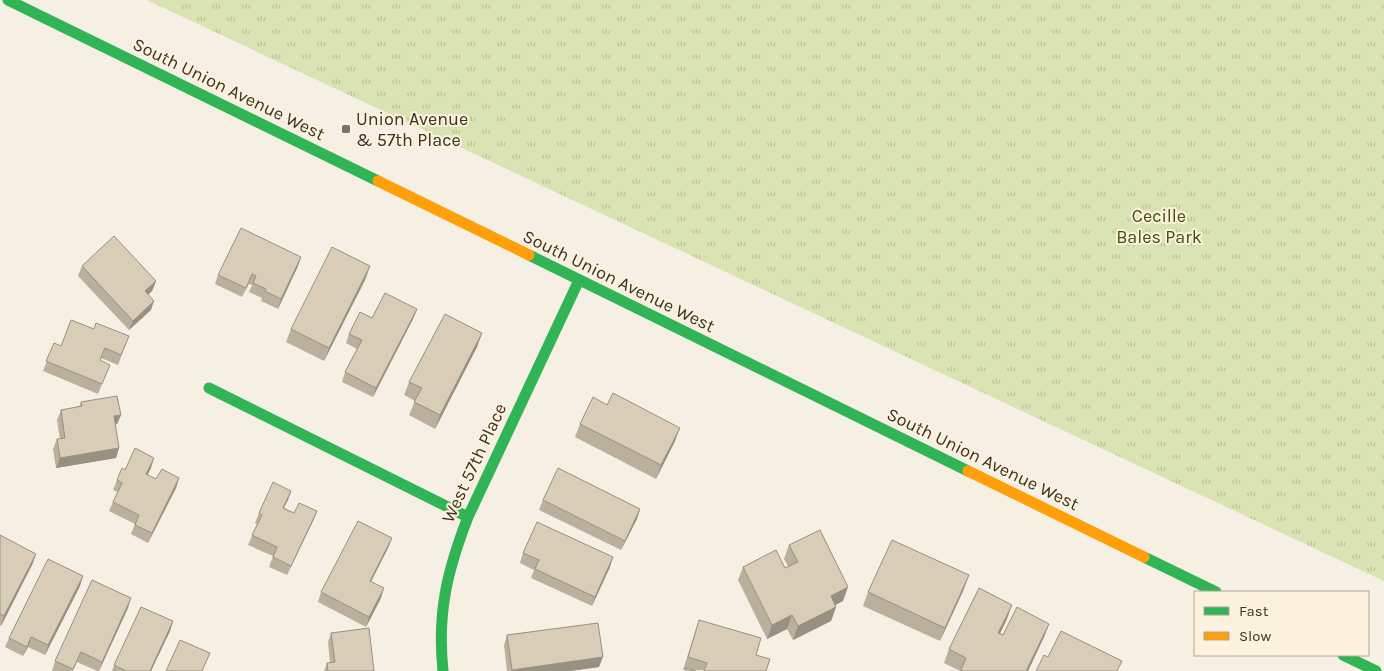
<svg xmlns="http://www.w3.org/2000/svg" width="1384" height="671" viewBox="0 0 1384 671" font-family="Karla,sans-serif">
<defs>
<pattern id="park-tufts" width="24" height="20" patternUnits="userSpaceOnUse" patternTransform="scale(1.25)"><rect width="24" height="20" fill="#dae3b3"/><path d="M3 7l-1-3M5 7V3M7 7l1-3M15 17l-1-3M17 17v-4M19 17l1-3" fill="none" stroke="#bcc39a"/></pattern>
</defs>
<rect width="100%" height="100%" fill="#f6f0e4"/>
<!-- park -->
<path fill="url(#park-tufts)" d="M 147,0 L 1384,0 L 1384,581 L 153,3 Z"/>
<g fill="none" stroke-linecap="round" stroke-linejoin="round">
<!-- fast -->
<path stroke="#30b455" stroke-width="11" d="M 8,0 L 378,181
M 529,255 L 968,471
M 209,388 L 468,517
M 1144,557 L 1216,592
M 1343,655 L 1376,671
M 443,671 C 437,613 447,571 468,517 L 579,280"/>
<!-- slow -->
<path stroke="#ff9f0a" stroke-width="11" d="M 378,181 L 529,255
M 968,471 L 1144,557"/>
</g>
<!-- wall -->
<path fill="#bbb09d" d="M 301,257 L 298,266 L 278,309 L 261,301 L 262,298 L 249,292 L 252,285 L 249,284 L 242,297 L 215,284 L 218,275 Z
M 82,266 L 156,281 L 152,291 L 148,295 L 151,310 L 129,330 L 78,276 Z
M 370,266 L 365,280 L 324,361 L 286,342 L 291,329 Z
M 417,309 L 413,319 L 373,397 L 342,382 L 345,372 L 357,349 L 346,343 L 349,334 L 372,318 Z
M 93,329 L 129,336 L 118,365 L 101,358 L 100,361 L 106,374 L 98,394 L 43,371 L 54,343 L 61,346 Z
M 482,333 L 477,347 L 435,429 L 409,415 L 415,401 L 404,395 L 409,382 Z
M 81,402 L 121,415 L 117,424 L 115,425 L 119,448 L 116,458 L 56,468 L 53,449 L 57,439 L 60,439 L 57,420 L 61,410 L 79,407 Z
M 607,405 L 675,441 L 656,479 L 575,437 L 580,424 Z
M 151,468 L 147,475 L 156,479 L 179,478 L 176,488 L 148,543 L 131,534 L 135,524 L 109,511 L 113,502 L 118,492 L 113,490 L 117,480 L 125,470 Z
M 291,491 L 284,508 L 294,513 L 317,511 L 313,521 L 287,575 L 269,567 L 273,556 L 248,545 L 257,524 L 255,523 L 259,513 Z
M 543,500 L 640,509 L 637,519 L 621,550 L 539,510 Z
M 0,535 L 33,563 L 1,626 L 0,625 Z
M 392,538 L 388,548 L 371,582 L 381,598 L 366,627 L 318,602 L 321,592 Z
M 789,545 L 843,601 L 835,605 L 836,607 L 831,621 L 793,640 L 787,629 L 767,639 L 738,580 L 743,567 L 785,568 L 788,566 L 784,559 Z
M 523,553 L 610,567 L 592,606 L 531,578 L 534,570 L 520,563 Z
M 80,586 L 45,655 L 28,647 L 23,656 L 5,647 L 9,638 Z
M 964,589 L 940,641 L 863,606 L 868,592 Z
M 128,608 L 99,671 L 97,671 L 77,662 L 73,671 L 52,671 L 55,661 Z
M 1007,619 L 1000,633 L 1003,635 L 1049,624 L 1044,637 L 1028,671 L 960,671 L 944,663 L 949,649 Z
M 699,620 L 756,655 L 766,671 L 683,670 Z
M 173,621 L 170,631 L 151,671 L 112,671 L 114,665 Z
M 331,633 L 374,671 L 324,671 L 327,663 L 330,663 L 328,642 Z
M 507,635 L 599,667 L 570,671 L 507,671 L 504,645 Z"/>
<!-- shaded-wall -->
<path fill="#989080" d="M 301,257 L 298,266 L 278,309 L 281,299 Z
M 370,266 L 365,280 L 324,361 L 329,348 Z
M 156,281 L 152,291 L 141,301 L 145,291 Z
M 154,301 L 151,310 L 129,330 L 133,321 Z
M 417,309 L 413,319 L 373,397 L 376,388 Z
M 482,333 L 477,347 L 435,429 L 440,415 Z
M 121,415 L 117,424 L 110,425 L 114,416 Z
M 680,428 L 675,441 L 656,479 L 661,465 Z
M 119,448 L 116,458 L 56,468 L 60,458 Z
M 154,458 L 151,468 L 143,484 L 146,474 Z
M 179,478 L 176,488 L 148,543 L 152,533 Z
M 291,491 L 288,500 L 279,517 L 283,508 Z
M 640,509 L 637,519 L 621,550 L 625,541 Z
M 317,511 L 313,521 L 287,575 L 291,566 Z
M 392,538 L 388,548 L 366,591 L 370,581 Z
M 36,554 L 33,563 L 1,626 L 4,616 Z
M 613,557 L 610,567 L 592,606 L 595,597 Z
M 969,575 L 964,589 L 940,641 L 945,628 Z
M 83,576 L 80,586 L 45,655 L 48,645 Z
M 848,587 L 843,601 L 826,610 L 831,596 Z
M 384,588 L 381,598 L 366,627 L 369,617 Z
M 131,598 L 128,608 L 99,671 L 102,662 Z
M 1012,605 L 1007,619 L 994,646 L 998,633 Z
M 836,607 L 831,621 L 793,640 L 798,626 Z
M 792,615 L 787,629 L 767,639 L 772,625 Z
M 173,621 L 170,631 L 151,671 L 150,671 Z
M 1049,624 L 1044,637 L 1028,671 L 1026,671 Z
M 31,637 L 28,647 L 23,656 L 27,647 Z
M 603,657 L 599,667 L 570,671 L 511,671 L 512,670 Z"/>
<!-- building -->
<path fill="#d9cdb7" stroke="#989080" d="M 241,228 L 301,257 L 281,299 L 265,291 L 266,289 L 253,283 L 256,276 L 252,274 L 246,288 L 218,275 Z
M 114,236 L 156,281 L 145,291 L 154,301 L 133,321 L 82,266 Z
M 332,247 L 370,266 L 329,348 L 291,329 Z
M 385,293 L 417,309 L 376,388 L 345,372 L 362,340 L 349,334 L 360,312 L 372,318 Z
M 445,314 L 482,333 L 440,415 L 414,402 L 422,388 L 409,382 Z
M 71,320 L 94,329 L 96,323 L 129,336 L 121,355 L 105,348 L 100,360 L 110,365 L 102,384 L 46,361 L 54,343 L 61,346 Z
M 613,393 L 680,428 L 661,465 L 580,424 L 593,397 L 607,405 Z
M 117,396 L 121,415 L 114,416 L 119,448 L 60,458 L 57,439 L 65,438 L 61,410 L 82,406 L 81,402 Z
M 135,448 L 154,458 L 146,474 L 156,479 L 162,469 L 179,478 L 152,533 L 135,525 L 139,515 L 113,502 L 122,483 L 117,480 L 122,468 L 125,470 Z
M 558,468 L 640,509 L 625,541 L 543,500 Z
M 273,482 L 291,491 L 283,508 L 294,513 L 299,503 L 317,511 L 291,566 L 273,557 L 277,547 L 252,535 L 262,515 L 259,513 Z
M 358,521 L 392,538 L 370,581 L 384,588 L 369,617 L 321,592 Z
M 537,522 L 613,557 L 595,597 L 535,569 L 539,560 L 523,553 Z
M 820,530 L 848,587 L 831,596 L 836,607 L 798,626 L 792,615 L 772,625 L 743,567 L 776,550 L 785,568 L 798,562 L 789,545 Z
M 0,535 L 36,554 L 4,616 L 0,614 Z
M 892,540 L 969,575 L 945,628 L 868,592 Z
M 48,559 L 83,576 L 48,645 L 31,637 L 27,647 L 9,638 Z
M 92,580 L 131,598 L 102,662 L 81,652 L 73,669 L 55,661 Z
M 979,588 L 1012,605 L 998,633 L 1003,635 L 1017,607 L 1049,624 L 1026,671 L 962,671 L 961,670 L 966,658 L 949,649 Z
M 141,607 L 173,621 L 150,671 L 126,671 L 114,665 Z
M 699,620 L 761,638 L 756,655 L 770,659 L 766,671 L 704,671 L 707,663 L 688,657 Z
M 598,623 L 603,657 L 512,670 L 507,635 Z
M 369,628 L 374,671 L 328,671 L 327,663 L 335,662 L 331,633 Z
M 1061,631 L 1122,661 L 1117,671 L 1036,671 L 1044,655 L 1048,657 Z
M 180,640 L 210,653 L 202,671 L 166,671 Z
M 686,668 L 696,671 L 686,671 Z"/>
<!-- markers -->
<rect fill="#7c7568" stroke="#fdf2dd" stroke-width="2" x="341" y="124" width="10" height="10" rx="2.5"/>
<g text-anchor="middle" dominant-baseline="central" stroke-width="4" stroke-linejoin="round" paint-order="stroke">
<!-- street labels -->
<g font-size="18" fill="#3a3325" stroke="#fdf2dd">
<text transform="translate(229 89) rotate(26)">South Union Avenue West</text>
<text transform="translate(619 281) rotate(26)">South Union Avenue West</text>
<text transform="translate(983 459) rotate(26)">South Union Avenue West</text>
<text transform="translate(474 463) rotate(-65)">West 57th Place</text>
</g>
<!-- poi labels -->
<g font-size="18" fill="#3a3325" stroke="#fdf2dd" text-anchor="start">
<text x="356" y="119">Union Avenue<tspan x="356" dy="21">&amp; 57th Place</tspan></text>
</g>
<!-- park labels -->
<g font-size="18" fill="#43500c" stroke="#fdf2dd">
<text x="1159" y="216">Cecille<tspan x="1159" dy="21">Bales Park</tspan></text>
</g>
</g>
<!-- legend -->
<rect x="1194" y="591" width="175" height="65" fill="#fdf2dd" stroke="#afa693"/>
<rect x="1204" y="607" width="25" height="8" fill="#30b455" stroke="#afa693"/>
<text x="1239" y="616" font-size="15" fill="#3a3325">Fast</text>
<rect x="1204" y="632" width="25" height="8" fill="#ff9f0a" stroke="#afa693"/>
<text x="1239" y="641" font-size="15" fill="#3a3325">Slow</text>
</svg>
